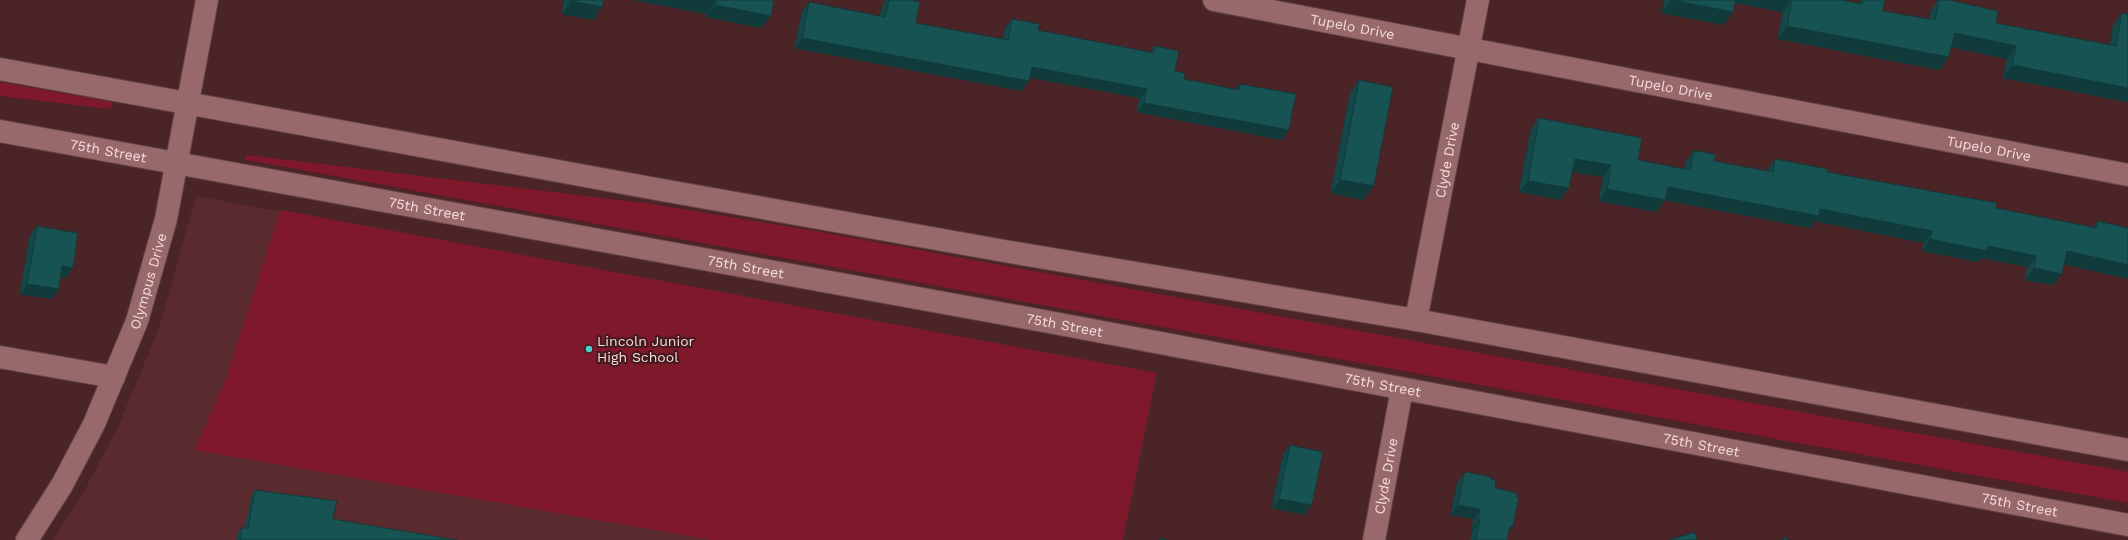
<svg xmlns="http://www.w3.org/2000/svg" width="2128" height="540" viewBox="0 0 2128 540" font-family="'Work Sans',sans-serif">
<rect width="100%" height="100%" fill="#4b2427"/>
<!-- built -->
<path fill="#592b2e" d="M 196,196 L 1157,373 L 1123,540 L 53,540 L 81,497 L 119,425 L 160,325 Z"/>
<!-- green -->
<path fill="#7f182b" d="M 0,82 L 112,102 L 112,106 L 109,109 L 0,96 Z
M 247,155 L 652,204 L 810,230 L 2128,472 L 2128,503 L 247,160 L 245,158 Z
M 281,210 L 1157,373 L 1123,540 L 713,540 L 195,450 L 226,380 Z"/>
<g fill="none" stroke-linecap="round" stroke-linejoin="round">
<defs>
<g id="street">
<path id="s1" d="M 1214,0 L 2128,175"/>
<path id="s2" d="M 1416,320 L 1478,0"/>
<path d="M 0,357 L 114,377"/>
<path id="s3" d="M 27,540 L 62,485 L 94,424 L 137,321 L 166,219 L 207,0"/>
<path id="s4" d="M 1374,540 L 1402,389"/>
</g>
<g id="secondary">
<path d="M 0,69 L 662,190 L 1010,252 L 1416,320 L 2128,450"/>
<path id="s5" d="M 0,131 L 1049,322 L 2128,525"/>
</g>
</defs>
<!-- street casing -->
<use href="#street" stroke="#634245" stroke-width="24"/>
<!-- secondary casing -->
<use href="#secondary" stroke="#634245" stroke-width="24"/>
<!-- street -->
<use href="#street" stroke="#97696b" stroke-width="22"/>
<!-- secondary -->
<use href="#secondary" stroke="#97696b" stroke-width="22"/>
</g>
<!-- wall -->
<path fill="#154748" d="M 562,0 L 604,0 L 594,20 L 562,14 L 564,0 Z
M 634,0 L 774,0 L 762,28 L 706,17 L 707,14 Z
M 886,0 L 912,0 L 916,23 L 1003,39 L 1005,29 L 1012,19 L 1038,30 L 1150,53 L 1155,46 L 1175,71 L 1184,79 L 1236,89 L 1240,84 L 1289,130 L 1282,140 L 1137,112 L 1140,98 L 1030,77 L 1022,91 L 795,48 L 802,12 L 809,2 L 880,16 L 883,5 Z
M 1664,0 L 1842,0 L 1859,3 L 1861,0 L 1885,0 L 1883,11 L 1929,19 L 1931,11 L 1938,0 L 1949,0 L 1996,23 L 2110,45 L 2113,26 L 2122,13 L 2128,102 L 2003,78 L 2007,59 L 1952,47 L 1940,70 L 1778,39 L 1783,12 L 1735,3 L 1724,25 L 1662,13 Z
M 1359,80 L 1374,186 L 1364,200 L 1331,193 L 1350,94 Z
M 1539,118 L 1638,160 L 1684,169 L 1686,162 L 1694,150 L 1714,161 L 1767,171 L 1775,159 L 1827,172 L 1996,208 L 2094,227 L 2098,221 L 2128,228 L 2064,264 L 2062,274 L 2054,285 L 2025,280 L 2028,267 L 1982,258 L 1979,262 L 1922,251 L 1924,243 L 1815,221 L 1811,228 L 1665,200 L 1657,212 L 1599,201 L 1603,177 L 1572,172 L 1561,200 L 1519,192 L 1531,130 Z
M 37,226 L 73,268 L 66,278 L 61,277 L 59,289 L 52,299 L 20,294 L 30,236 Z
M 1290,445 L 1305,515 L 1272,508 L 1283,455 Z
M 1464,474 L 1491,479 L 1509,533 L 1507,540 L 1471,540 L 1473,530 L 1471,530 L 1474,519 L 1451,515 L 1457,484 Z
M 255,490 L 333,519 L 457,540 L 237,540 L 238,533 L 242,528 L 245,528 L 252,496 Z"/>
<!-- shaded-wall -->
<path fill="#113a3b" d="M 634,0 L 708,0 L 716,1 L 707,14 Z
M 1671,0 L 1733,12 L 1724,25 L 1662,13 Z
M 1730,0 L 1791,0 L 1783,12 L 1729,2 Z
M 571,1 L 602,7 L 594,20 L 562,14 Z
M 715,5 L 771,16 L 762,28 L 706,17 Z
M 1787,26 L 1949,57 L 1940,70 L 1778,39 Z
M 1955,33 L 2016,46 L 2007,59 L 1946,46 Z
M 802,38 L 1029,81 L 1022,91 L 795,48 Z
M 2012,65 L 2128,88 L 2128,102 L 2003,78 Z
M 1032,67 L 1147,89 L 1140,98 L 1025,77 Z
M 1144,103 L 1289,130 L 1282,140 L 1137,112 Z
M 1575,159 L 1611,165 L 1603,177 L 1566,171 Z
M 1340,180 L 1374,186 L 1364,200 L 1331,193 Z
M 1528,181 L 1569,188 L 1561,200 L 1519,192 Z
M 1668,187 L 1820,209 L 1932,231 L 1924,243 L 1815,221 L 1811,228 L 1665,200 L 1657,212 L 1599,201 L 1607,189 Z
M 1930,239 L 1988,246 L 2036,256 L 2028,267 L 1982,258 L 1979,262 L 1922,251 Z
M 2067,251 L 2128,265 L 2128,279 L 2058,263 Z
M 62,266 L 73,268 L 66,278 L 55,276 Z
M 2034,268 L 2062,274 L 2054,285 L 2025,280 Z
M 27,284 L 59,289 L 52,299 L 20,294 Z
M 1279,499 L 1312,505 L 1305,515 L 1272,508 Z
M 1458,505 L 1480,509 L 1474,519 L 1451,515 Z
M 1478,520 L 1480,520 L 1473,530 L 1471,530 Z
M 1510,526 L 1513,527 L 1506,537 Z"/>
<!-- building -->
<path fill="#185354" stroke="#113a3b" d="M 571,0 L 604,0 L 602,7 L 571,1 Z
M 708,0 L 774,0 L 771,16 L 715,5 L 716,1 Z
M 889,0 L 912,0 L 920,2 L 916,23 L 1008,40 L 1012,19 L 1040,24 L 1038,30 L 1154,53 L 1155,46 L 1179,51 L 1175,71 L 1185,73 L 1184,79 L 1239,90 L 1240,84 L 1296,94 L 1289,130 L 1144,103 L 1147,89 L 1032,67 L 1029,81 L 802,38 L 809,2 L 885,17 Z
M 1671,0 L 1736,0 L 1733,12 Z
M 1792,0 L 1842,0 L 1862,4 L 1863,0 L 1885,0 L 1883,11 L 1935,20 L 1939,0 L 1949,0 L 1998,11 L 1996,23 L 2116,46 L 2122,13 L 2128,14 L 2128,88 L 2012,65 L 2016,46 L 1955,33 L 1949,57 L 1787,26 Z
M 1359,80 L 1393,87 L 1374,186 L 1340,180 Z
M 1539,118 L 1642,138 L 1638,160 L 1690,170 L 1694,150 L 1716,155 L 1714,161 L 1773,172 L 1775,159 L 1828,169 L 1827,172 L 1997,203 L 1996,208 L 2097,228 L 2098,221 L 2128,228 L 2128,265 L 2067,251 L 2062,274 L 2034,268 L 2036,256 L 1988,246 L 1987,251 L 1930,239 L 1932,231 L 1820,209 L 1819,216 L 1668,187 L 1665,200 L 1607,189 L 1611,165 L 1575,159 L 1569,188 L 1528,181 Z
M 37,226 L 78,233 L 73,268 L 62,266 L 59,289 L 27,284 Z
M 1290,445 L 1323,452 L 1312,505 L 1279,499 Z
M 1467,472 L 1491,477 L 1491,479 L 1496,480 L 1495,488 L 1517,493 L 1516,497 L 1519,497 L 1513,527 L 1510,526 L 1507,540 L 1476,540 L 1480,520 L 1478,520 L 1480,509 L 1458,505 L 1464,474 Z
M 255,490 L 337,501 L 333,519 L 457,540 L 240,540 L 242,528 L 248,528 Z
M 1695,532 L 1697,540 L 1669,540 Z
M 1785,537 L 1789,540 L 1782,540 Z
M 1160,538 L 1168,540 L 1160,540 Z"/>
<!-- markers -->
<circle fill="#52cdce" stroke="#401a1e" stroke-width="1.5" cx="589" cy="349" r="4"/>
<g text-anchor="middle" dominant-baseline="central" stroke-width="4" stroke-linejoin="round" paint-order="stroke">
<!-- street labels -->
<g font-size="14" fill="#f6dcdc" stroke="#401a1e">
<text stroke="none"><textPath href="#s1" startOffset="141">Tupelo Drive</textPath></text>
<text stroke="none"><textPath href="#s1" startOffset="465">Tupelo Drive</textPath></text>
<text stroke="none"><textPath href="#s1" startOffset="789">Tupelo Drive</textPath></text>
<text stroke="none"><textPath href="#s5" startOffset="110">75th Street</textPath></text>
<text stroke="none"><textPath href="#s2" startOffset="163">Clyde Drive</textPath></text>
<text stroke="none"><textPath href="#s5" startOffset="434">75th Street</textPath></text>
<text stroke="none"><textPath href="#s5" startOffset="758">75th Street</textPath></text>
<text stroke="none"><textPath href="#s3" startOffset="287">Olympus Drive</textPath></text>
<text stroke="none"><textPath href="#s5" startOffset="1082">75th Street</textPath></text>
<text stroke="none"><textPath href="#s5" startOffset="1406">75th Street</textPath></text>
<text stroke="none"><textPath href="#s5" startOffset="1730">75th Street</textPath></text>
<text stroke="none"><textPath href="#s4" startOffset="65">Clyde Drive</textPath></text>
<text stroke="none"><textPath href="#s5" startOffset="2054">75th Street</textPath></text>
</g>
<!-- poi labels -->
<g font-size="14" fill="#f6dcdc" stroke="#401a1e" text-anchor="start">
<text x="597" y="341">Lincoln Junior<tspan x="597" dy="16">High School</tspan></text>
</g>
</g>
</svg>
